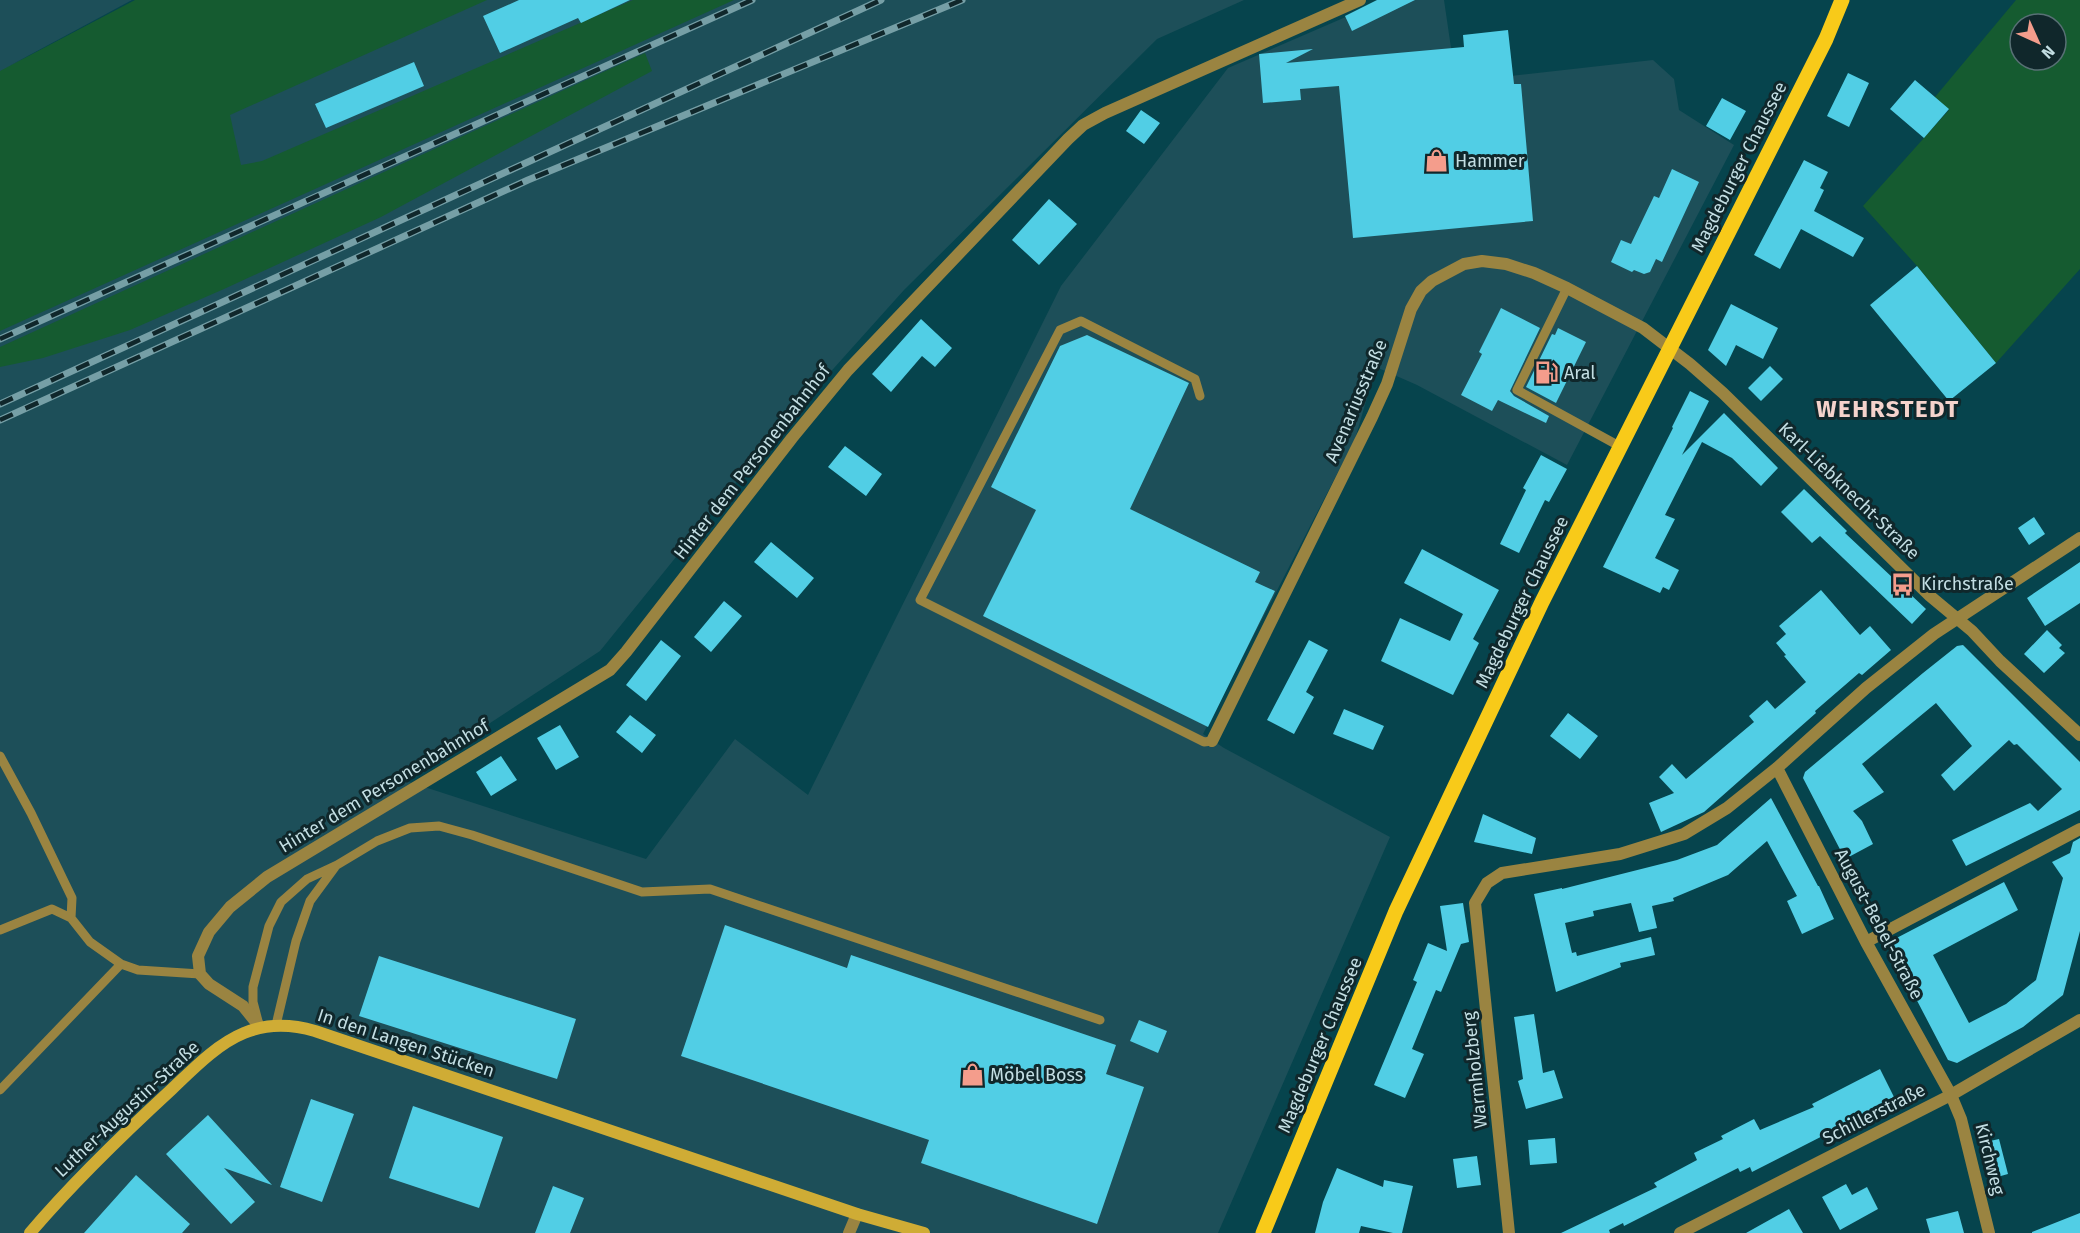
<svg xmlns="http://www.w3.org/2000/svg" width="2080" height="1233" viewBox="0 0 2080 1233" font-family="'Fira Sans',sans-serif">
<rect width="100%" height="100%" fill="#06444d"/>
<!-- built -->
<path fill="#1d4f59" d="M 0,0 L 132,0 L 11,65 L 142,0 L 1244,0 L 1157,39 L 904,290 L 782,426 L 600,651 L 403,780 L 646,859 L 735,739 L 808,795 L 1061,286 L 1228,68 L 1385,0 L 1444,0 L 1456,82 L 1653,60 L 1674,79 L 1679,110 L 1734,145 L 1567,465 L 1417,385 L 1376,367 L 1355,439 L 1203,734 L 1224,748 L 1390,837 L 1218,1233 L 0,1233 Z"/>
<!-- green -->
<path fill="#155b30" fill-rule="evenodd" d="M 135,0 L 487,0 L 230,115 L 241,165 L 262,161 L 633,0 L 734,0 L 0,331 L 0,71 Z
M 2016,0 L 2080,0 L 2080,269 L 1996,363 L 1917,266 L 1863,206 L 1949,110 L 1935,97 ZM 2020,24 L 2056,24 L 2056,60 L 2020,60 Z
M 645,53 L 652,71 L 381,217 L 224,289 L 130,330 L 43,358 L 0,367 L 0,347 Z"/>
<!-- building -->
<path fill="#51cee5" d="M 519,0 L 630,0 L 581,23 L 578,18 L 500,53 L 483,16 Z
M 1377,0 L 1415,0 L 1352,31 L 1345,16 Z
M 1508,30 L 1514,84 L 1521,84 L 1533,221 L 1353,238 L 1339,86 L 1300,89 L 1301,100 L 1263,103 L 1259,54 L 1313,49 L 1286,63 L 1464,47 L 1463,35 Z
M 414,62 L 424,86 L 326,128 L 315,104 Z
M 1848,73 L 1869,83 L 1849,127 L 1827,116 Z
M 1915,80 L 1949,109 L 1924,138 L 1890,109 Z
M 1722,98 L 1746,111 L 1730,140 L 1706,126 Z
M 1141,110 L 1160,123 L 1144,144 L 1126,131 Z
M 1804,160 L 1828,172 L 1820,188 L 1824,190 L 1814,211 L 1864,238 L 1853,257 L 1801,229 L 1780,269 L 1754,255 Z
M 1672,169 L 1699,182 L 1662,262 L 1656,259 L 1650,272 L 1644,274 L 1634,270 L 1632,272 L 1611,262 L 1621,240 L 1631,244 L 1654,196 L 1659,198 Z
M 1049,199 L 1077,224 L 1039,265 L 1012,240 Z
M 1917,266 L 1996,363 L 1949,401 L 1870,305 Z
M 1731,304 L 1778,328 L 1763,359 L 1736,345 L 1726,366 L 1708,350 Z
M 1501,308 L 1540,328 L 1510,391 L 1514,396 L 1549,416 L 1546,423 L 1498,400 L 1492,411 L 1461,395 L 1482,354 L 1479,352 Z
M 921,319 L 952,348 L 935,367 L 922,356 L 891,392 L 872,374 Z
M 1558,328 L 1586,342 L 1556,403 L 1526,387 L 1552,334 L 1555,335 Z
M 1087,335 L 1189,383 L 1130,509 L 1260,572 L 1255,582 L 1275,591 L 1208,727 L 983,616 L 1036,510 L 991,487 L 1060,346 Z
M 1770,366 L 1783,379 L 1761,401 L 1748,388 Z
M 1690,391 L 1709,401 L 1682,455 L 1724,413 L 1778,468 L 1761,486 L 1732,458 L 1702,442 L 1665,515 L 1675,519 L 1655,558 L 1679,570 L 1669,590 L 1663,587 L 1660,593 L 1603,567 L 1673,428 L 1672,427 Z
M 845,446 L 882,474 L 866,496 L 828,467 Z
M 1541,455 L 1567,469 L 1549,502 L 1545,500 L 1519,553 L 1500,544 L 1526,490 L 1523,488 Z
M 1804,489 L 1847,531 L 1845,533 L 1926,609 L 1912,624 L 1820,536 L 1812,543 L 1781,512 Z
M 2034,517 L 2045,534 L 2029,545 L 2018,528 Z
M 771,542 L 814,578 L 797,598 L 754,562 Z
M 1422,549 L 1499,590 L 1473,639 L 1479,643 L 1453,695 L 1381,661 L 1400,618 L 1450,641 L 1463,614 L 1404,583 Z
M 2080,562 L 2080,603 L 2045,626 L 2027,598 Z
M 1821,590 L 1860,635 L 1870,626 L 1891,650 L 1862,675 L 1859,673 L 1815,711 L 1816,713 L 1704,812 L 1661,832 L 1649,803 L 1674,793 L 1659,777 L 1672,764 L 1686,779 L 1754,722 L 1749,716 L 1767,700 L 1775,709 L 1806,682 L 1784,656 L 1786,655 L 1776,643 L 1786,634 L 1779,626 Z
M 724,601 L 742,616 L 711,652 L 694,637 Z
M 2047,630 L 2062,645 L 2059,648 L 2065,653 L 2044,673 L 2024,654 Z
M 661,640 L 681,656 L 646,701 L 626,685 Z
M 1309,640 L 1328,650 L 1306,692 L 1314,697 L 1294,734 L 1267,720 Z
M 1963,645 L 2080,762 L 2080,810 L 1966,866 L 1952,840 L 2030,803 L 2038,811 L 2062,789 L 2017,744 L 2014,745 L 2009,740 L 1954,791 L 1941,775 L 1972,746 L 1936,703 L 1862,764 L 1884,792 L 1853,811 L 1862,821 L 1873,844 L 1845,859 L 1803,778 L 1805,772 L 1923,673 L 1957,646 Z
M 1344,709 L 1384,726 L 1373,750 L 1333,734 Z
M 1568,713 L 1598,736 L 1580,759 L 1550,736 Z
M 630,715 L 656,735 L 642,753 L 616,732 Z
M 560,725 L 579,757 L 556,770 L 537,738 Z
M 501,756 L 517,780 L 491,796 L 476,772 Z
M 1771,798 L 1818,886 L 1819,886 L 1834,919 L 1802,934 L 1787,901 L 1797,896 L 1767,841 L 1728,875 L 1673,898 L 1674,901 L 1652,906 L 1657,928 L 1639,932 L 1631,903 L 1593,911 L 1594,916 L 1565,923 L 1572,953 L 1576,952 L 1577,956 L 1651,937 L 1655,955 L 1620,963 L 1621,967 L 1556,992 L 1534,894 L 1562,888 L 1562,889 L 1677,860 L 1717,845 Z
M 1483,814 L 1536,838 L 1532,854 L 1474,842 Z
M 2080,838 L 2080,931 L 2063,995 L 2023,1027 L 1957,1063 L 1948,1060 L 1887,943 L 2004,882 L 2018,910 L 1933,955 L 1969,1023 L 2006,1004 L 2036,980 L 2063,878 L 2052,862 L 2070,853 L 2073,842 Z
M 1463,903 L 1469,942 L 1461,944 L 1441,992 L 1436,990 L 1412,1049 L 1424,1054 L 1405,1098 L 1374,1085 L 1417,982 L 1413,980 L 1428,943 L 1447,951 L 1440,906 Z
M 725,925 L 847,968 L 851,955 L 1116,1045 L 1106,1074 L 1144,1087 L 1097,1224 L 921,1163 L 929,1140 L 681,1056 Z
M 379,956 L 576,1019 L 557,1079 L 359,1016 Z
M 1534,1014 L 1543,1073 L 1554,1070 L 1563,1098 L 1526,1109 L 1518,1081 L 1523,1079 L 1514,1017 Z
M 1139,1020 L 1167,1031 L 1158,1053 L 1130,1041 Z
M 1880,1069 L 1895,1099 L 1752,1172 L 1750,1167 L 1740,1172 L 1738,1168 L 1624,1226 L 1623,1223 L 1609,1230 L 1610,1233 L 1561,1233 L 1657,1187 L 1654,1183 L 1697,1160 L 1694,1153 L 1723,1139 L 1721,1136 L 1754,1119 L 1760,1130 L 1814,1107 L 1812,1104 Z
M 311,1099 L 354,1114 L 322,1202 L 280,1187 Z
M 413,1106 L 503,1137 L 479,1208 L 389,1178 Z
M 208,1115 L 272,1185 L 224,1168 L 255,1202 L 231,1224 L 166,1154 Z
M 1555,1138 L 1557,1163 L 1530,1165 L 1528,1140 Z
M 1999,1139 L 2008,1174 L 1990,1179 L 1981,1143 Z
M 1477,1156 L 1481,1185 L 1457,1188 L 1453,1159 Z
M 1337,1168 L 1383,1187 L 1384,1180 L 1413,1186 L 1402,1233 L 1393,1233 L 1361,1226 L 1359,1233 L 1315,1233 L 1323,1202 Z
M 136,1175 L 190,1224 L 182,1233 L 84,1233 Z
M 1846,1184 L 1852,1195 L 1867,1187 L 1878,1209 L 1840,1230 L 1822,1197 Z
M 553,1186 L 584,1198 L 570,1233 L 535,1233 Z
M 1789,1209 L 1803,1233 L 1746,1233 Z
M 1958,1211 L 1964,1233 L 1930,1233 L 1926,1219 Z
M 2080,1213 L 2080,1233 L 2032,1233 L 2032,1232 Z"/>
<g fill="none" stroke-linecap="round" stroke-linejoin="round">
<!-- lane -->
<path stroke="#9a8441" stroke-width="9" d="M 1567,288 L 1517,390 L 1621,447
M 1200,396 L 1195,379 L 1081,321 L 1060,330 L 920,600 L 1204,742 L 1212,741
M 0,756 L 31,813 L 72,898 L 71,918 L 90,942 L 121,964
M 0,930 L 52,909 L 71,918
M 258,1021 L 253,1002 L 253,987 L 269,926 L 281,902 L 307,879 L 337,865 L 377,841 L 410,828 L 439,826 L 472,835 L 642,892 L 710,889 L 1100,1020
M 276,1025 L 296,941 L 310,901 L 335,867
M 0,1090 L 121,964 L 138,970 L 200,974"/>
<!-- street -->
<path stroke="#9a8441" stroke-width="12" d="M 1212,741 L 1372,417 L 1387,384 L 1411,309 L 1421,291 L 1432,281 L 1464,264 L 1482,261 L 1506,264 L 1534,273 L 1567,288 L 1643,328 L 1690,364 L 1723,393 L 1930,596 L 1972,631 L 2000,661 L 2080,735
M 1777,768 L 1866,942 L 1951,1095 L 1961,1119 L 1989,1233
M 1866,942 L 2080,829
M 260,1027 L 243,1006 L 209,984 L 200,974 L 198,956 L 209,932 L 230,907 L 267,877 L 610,670 L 626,652 L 792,438 L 848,370 L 1068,139 L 1083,125 L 1105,113 L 1360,0
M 849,1233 L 857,1214
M 1509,1233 L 1475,903 L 1487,883 L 1502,873 L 1620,854 L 1684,834 L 1727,808 L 1777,768 L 1866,688 L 1934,634 L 2080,538
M 1680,1233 L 1951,1095 L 2080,1020"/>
<!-- secondary -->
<path stroke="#cfac35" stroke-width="12" d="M 30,1233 C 74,1181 122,1135 172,1089 C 193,1069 217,1044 244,1033 C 268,1023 291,1024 315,1031 L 857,1214 L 924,1233"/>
<!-- primary -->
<path stroke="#f8ca19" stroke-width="15" d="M 1263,1233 L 1396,911 L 1542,602 L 1826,39 L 1842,0"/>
<defs>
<path id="rail" d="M 0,339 L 752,0
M 0,404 L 881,0
M 0,420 L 528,180 L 962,0"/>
</defs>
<!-- rail casing -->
<use href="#rail" stroke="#769fa6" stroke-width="7"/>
<!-- rail -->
<use href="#rail" stroke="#10272b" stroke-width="4.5" stroke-dasharray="14" stroke-linecap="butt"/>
</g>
<!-- icons -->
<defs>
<symbol id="shop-bare" viewBox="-9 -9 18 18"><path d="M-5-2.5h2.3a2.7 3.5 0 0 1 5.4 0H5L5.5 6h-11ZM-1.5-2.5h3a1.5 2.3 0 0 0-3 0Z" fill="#f49d8c" stroke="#10272b" stroke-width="2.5" paint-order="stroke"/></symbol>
<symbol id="fuel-bare" viewBox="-9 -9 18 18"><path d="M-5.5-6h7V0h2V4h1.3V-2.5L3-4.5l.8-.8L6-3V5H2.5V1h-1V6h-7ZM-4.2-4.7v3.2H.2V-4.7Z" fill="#f49d8c" stroke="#10272b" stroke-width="2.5" paint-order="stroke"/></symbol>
<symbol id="bus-bare" viewBox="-9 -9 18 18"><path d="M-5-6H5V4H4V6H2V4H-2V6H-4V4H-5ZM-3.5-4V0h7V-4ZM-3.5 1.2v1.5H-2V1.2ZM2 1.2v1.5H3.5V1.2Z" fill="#f49d8c" stroke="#10272b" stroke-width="2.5" paint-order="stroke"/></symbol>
</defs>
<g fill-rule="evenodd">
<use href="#shop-bare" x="1420" y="144" width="33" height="33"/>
<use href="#fuel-bare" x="1530" y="356" width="33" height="33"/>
<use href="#bus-bare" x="1886" y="568" width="33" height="33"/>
<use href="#shop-bare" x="956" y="1058" width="33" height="33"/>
</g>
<g text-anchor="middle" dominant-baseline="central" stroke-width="6" stroke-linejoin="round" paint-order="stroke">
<!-- poi labels -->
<g font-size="18" fill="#c3dee3" stroke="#10272b" text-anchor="start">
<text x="1455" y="161">Hammer</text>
<text x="1564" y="373">Aral</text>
<text x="1921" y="584">Kirchstraße</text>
<text x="990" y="1075">Möbel Boss</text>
</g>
<!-- street labels -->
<g font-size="18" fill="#c3dee3" stroke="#10272b">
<text transform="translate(1739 167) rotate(-63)">Magdeburger Chaussee</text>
<text transform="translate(1356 401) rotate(-67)">Avenariusstraße</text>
<text transform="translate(752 462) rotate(-52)">Hinter dem Personenbahnhof</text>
<text transform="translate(1849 491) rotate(44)">Karl-Liebknecht-Straße</text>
<text transform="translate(1522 602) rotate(-64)">Magdeburger Chaussee</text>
<text transform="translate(384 786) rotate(-31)">Hinter dem Personenbahnhof</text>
<text transform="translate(1879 924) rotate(62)">August-Bebel-Straße</text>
<text transform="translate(406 1043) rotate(18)">In den Langen Stücken</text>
<text transform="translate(1320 1045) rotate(-67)">Magdeburger Chaussee</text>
<text transform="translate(1475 1070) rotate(-96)">Warmholzberg</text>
<text transform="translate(127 1109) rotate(-43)">Luther-Augustin-Straße</text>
<text transform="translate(1874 1114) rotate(-27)">Schillerstraße</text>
<text transform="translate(1990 1159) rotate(76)">Kirchweg</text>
</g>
<!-- district labels -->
<g font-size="24" font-weight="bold" letter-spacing="1.5" fill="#f5d3cc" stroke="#10272b">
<text x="1888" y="409">WEHRSTEDT</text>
</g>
</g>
<!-- north arrow -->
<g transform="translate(2038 42) rotate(135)"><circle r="28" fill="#10272b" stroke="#587075" stroke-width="1.5"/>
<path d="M0-4.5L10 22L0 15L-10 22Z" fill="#f49d8c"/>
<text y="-9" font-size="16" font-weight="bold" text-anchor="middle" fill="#c3dee3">N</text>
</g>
</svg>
